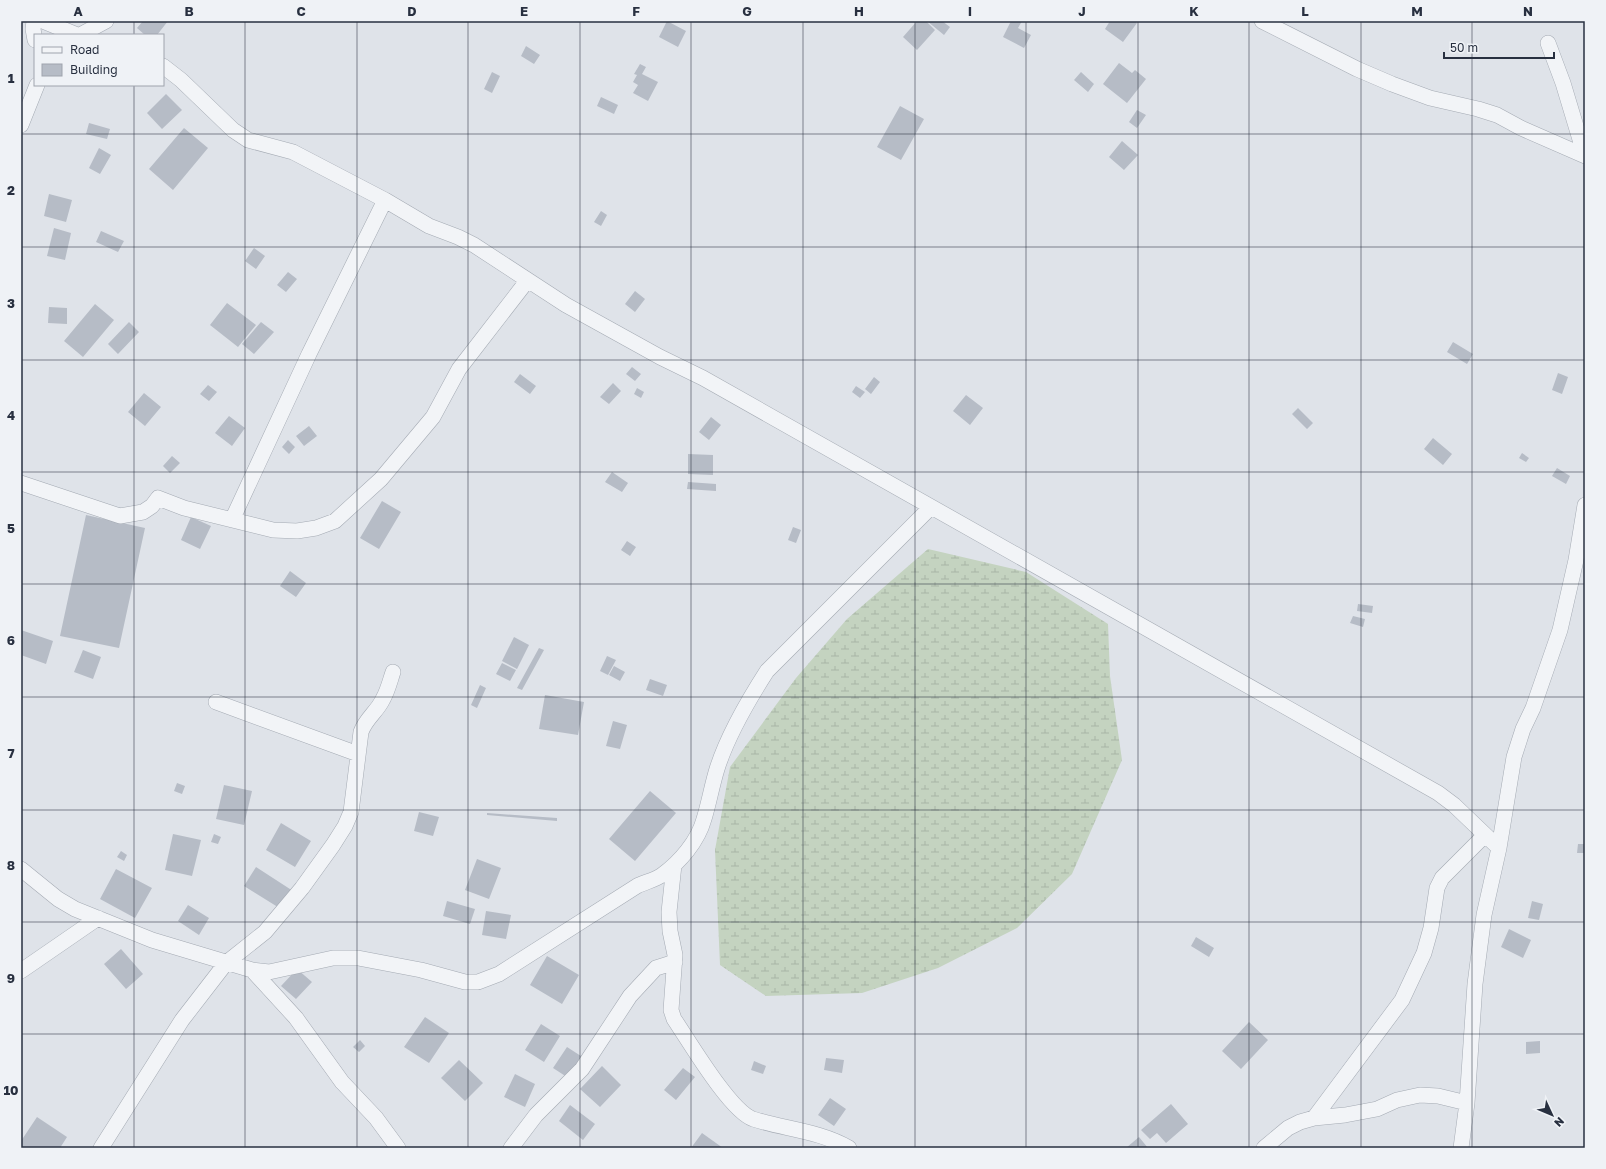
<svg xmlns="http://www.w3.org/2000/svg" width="1606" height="1169" viewBox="0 0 1606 1169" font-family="'Golos Text',sans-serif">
<defs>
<pattern id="wetland-marsh" width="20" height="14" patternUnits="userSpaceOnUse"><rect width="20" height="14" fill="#c4d3c0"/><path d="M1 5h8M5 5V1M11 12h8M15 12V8" fill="none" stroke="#a8b5a6"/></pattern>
</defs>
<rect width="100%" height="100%" fill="#dfe3e9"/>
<!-- wetland -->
<path fill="url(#wetland-marsh)" d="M 928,549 L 1026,572 L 1108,624 L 1110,676 L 1122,760 L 1072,874 L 1017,928 L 938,968 L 862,993 L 766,996 L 720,965 L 715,850 L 730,767 L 796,678 L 847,619 Z"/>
<!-- building -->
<path fill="#b6bcc6" d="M 143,21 L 168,21 L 157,35 L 145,35 L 137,28 Z
M 667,21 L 686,31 L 678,47 L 659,37 Z
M 917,21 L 926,21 L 935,30 L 917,50 L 903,37 Z
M 927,21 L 942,21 L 950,27 L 944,35 Z
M 1011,21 L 1022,21 L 1018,28 L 1031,35 L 1024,48 L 1003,37 Z
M 1110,21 L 1134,21 L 1137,23 L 1123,42 L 1105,29 Z
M 526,46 L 540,55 L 534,64 L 521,56 Z
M 1119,63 L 1132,73 L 1135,70 L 1146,79 L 1127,103 L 1103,84 Z
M 640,64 L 646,67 L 642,74 L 658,82 L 648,101 L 633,93 L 638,85 L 633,82 L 637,75 L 634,74 Z
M 492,72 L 500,76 L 492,93 L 484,89 Z
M 1081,72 L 1094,84 L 1088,92 L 1074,80 Z
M 166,94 L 182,110 L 162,129 L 147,113 Z
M 601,97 L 618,105 L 614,114 L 597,106 Z
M 900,106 L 924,119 L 901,160 L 877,147 Z
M 1137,110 L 1146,115 L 1137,128 L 1129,122 Z
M 89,123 L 110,129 L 107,139 L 86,134 Z
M 184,128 L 208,148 L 173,190 L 149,169 Z
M 1122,141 L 1138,155 L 1124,170 L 1109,157 Z
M 99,148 L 111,155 L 100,174 L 89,168 Z
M 49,194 L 72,200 L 66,222 L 44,216 Z
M 601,211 L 607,215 L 601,226 L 594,222 Z
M 54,228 L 71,233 L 65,260 L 47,256 Z
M 101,231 L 124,241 L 118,252 L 96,242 Z
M 254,248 L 265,256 L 256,269 L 245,261 Z
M 288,272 L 297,279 L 286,292 L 277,285 Z
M 635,291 L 645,299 L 635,312 L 625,304 Z
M 227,303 L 256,325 L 238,347 L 210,325 Z
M 95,304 L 114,320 L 83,357 L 64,341 Z
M 49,307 L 67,308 L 67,324 L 48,323 Z
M 129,322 L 139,332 L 118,354 L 108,344 Z
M 261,322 L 274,332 L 254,354 L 242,344 Z
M 1453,342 L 1473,354 L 1467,364 L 1447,352 Z
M 632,367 L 641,374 L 635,381 L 626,374 Z
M 1558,373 L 1568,377 L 1562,394 L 1552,390 Z
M 520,374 L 536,386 L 530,394 L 514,382 Z
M 874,377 L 880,382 L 871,394 L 865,389 Z
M 613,383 L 621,391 L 609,404 L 600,397 Z
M 208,385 L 217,392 L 209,401 L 200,394 Z
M 856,386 L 865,392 L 860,398 L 852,392 Z
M 637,388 L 644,392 L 641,398 L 634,394 Z
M 144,393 L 161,407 L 145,426 L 128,412 Z
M 966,395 L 983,408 L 970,425 L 953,411 Z
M 1298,408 L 1313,423 L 1307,429 L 1292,414 Z
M 229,416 L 245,428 L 232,446 L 215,433 Z
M 711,417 L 721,425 L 709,440 L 699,432 Z
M 309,426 L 317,436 L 304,446 L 296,436 Z
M 1433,438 L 1452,454 L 1443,465 L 1424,449 Z
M 288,440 L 295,447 L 289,454 L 282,447 Z
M 1522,453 L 1529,458 L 1526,462 L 1519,458 Z
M 688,454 L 713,455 L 713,475 L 688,474 Z
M 172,456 L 180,463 L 170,473 L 163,466 Z
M 1557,468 L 1570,476 L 1566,484 L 1552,476 Z
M 612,472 L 628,483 L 622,492 L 605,482 Z
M 688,482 L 716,484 L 716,491 L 687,489 Z
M 382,501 L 401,512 L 379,549 L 360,538 Z
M 86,515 L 145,528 L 119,648 L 60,636 Z
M 191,517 L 211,526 L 200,549 L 181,540 Z
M 793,527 L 801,530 L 796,543 L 788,540 Z
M 627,541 L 636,547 L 630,556 L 621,550 Z
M 290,571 L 306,583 L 296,597 L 280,586 Z
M 1358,604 L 1373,606 L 1372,613 L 1357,611 Z
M 1353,616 L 1365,619 L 1363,627 L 1350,623 Z
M 21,630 L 53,641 L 46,664 L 21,655 Z
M 514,637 L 529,645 L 517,669 L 502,661 Z
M 539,648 L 544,650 L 522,690 L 517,688 Z
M 83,650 L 101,657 L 93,679 L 74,672 Z
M 607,656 L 616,660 L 608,675 L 600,671 Z
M 502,663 L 516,670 L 510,681 L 496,674 Z
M 614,666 L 625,672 L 620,681 L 609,675 Z
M 650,679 L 667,685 L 663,696 L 646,690 Z
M 480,685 L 486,688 L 477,708 L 471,705 Z
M 545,695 L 584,702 L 578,735 L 539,729 Z
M 613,721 L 627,725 L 620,749 L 606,746 Z
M 177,783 L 185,786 L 182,794 L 174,791 Z
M 224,785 L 252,791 L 244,825 L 216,819 Z
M 650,791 L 676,813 L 635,861 L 609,839 Z
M 419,812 L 439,817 L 433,836 L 414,831 Z
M 487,813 L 557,818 L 557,821 L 487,815 Z
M 281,823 L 311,841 L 295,867 L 266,850 Z
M 173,834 L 201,840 L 192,876 L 165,870 Z
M 214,834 L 221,837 L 218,844 L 211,842 Z
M 1578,844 L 1585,844 L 1585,853 L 1577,853 Z
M 121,851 L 127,855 L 124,861 L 117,857 Z
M 477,859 L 501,868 L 489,899 L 465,890 Z
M 256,867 L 293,891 L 281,909 L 244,886 Z
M 116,869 L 152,888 L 135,918 L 100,899 Z
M 447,901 L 475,909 L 470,924 L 443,916 Z
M 1532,901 L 1543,904 L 1539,920 L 1528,918 Z
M 188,905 L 209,918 L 199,935 L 178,921 Z
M 486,911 L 511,915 L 506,939 L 482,935 Z
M 1509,929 L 1531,940 L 1523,958 L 1501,947 Z
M 1196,937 L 1214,948 L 1209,957 L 1191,946 Z
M 121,949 L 143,974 L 126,989 L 104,964 Z
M 547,956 L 579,975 L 562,1004 L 530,985 Z
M 297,969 L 312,982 L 296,999 L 281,986 Z
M 425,1017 L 449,1033 L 429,1063 L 404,1047 Z
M 1249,1022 L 1268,1040 L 1241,1069 L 1222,1051 Z
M 541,1024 L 560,1036 L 544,1062 L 525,1050 Z
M 360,1040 L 365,1046 L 359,1052 L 353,1047 Z
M 1540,1041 L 1540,1053 L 1526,1054 L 1526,1042 Z
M 567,1047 L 584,1058 L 570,1079 L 553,1068 Z
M 826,1058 L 844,1060 L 842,1073 L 824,1070 Z
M 459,1060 L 483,1083 L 465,1101 L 441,1078 Z
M 754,1061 L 766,1066 L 763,1074 L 751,1070 Z
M 602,1066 L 621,1085 L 600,1107 L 580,1089 Z
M 683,1068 L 695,1077 L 676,1100 L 664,1090 Z
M 515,1074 L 535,1084 L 525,1107 L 504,1097 Z
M 830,1098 L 846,1109 L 834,1126 L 818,1115 Z
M 1171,1104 L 1188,1124 L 1166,1143 L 1157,1133 L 1150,1139 L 1141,1130 Z
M 570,1105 L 595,1124 L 583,1140 L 559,1121 Z
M 37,1117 L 67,1137 L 60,1148 L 21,1148 L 21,1141 Z
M 702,1133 L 723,1148 L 691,1148 Z
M 1139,1137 L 1148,1148 L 1126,1148 Z"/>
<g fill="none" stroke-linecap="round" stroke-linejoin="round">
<defs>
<path id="minor" d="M 34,21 L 33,29 L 35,40
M 43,21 L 77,35
M 1262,21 L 1357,69 L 1392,84 L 1430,98 L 1478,109 L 1497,115 L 1521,128 L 1585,156
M 80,35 L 106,21
M 1548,43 L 1563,83 L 1585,156
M 163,66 L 181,80 L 233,130 L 248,140 L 293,152 L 385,200 L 429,226 L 458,237 L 474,245 L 566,305 L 660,357 L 703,378 L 1438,793 L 1454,805 L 1499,848
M 21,125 L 37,85
M 21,483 L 120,516 L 143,512 L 152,506 L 158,498 L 184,508 L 273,530 L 297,531 L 316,528 L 335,521 L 381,479 L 433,417 L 459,369 L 527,281
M 232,520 L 309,354 L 385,200
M 216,702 L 358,754
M 674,865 L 669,912 L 670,931 L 675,955 L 671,1010 L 674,1019 C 689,1041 730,1111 753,1119 C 784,1129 820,1131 849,1148
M 21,869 L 58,899 L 75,909 L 152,940 L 252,970 L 269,972 L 333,958 L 358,958 L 421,970 L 465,982 L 478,982 L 499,974 L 637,886 C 645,882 655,880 662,875 C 680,862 698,841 704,819 C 709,803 712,785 717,769 C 727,737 749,699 767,671 L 931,507
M 252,970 L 296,1018 L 342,1082 L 376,1118 L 398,1148
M 21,971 L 98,918
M 1314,1118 L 1402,1000 L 1424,953 L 1431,928 L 1437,888 L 1442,878 L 1485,835
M 101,1148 L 182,1020 L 226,963 L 265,932 L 302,888 L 333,845 L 345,826 L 351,812 L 361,732 C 366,718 377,712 383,699 C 388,690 390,681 393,672
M 511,1148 L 536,1115 L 582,1069 L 630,996 L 656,968 L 675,962
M 1264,1148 L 1288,1128 L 1300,1122 L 1314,1118 L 1345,1115 L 1377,1109 L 1397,1100 L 1420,1095 L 1438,1096 L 1467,1103
M 1461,1148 L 1467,1103 L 1475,984 L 1484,915 L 1499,848 L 1514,757 L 1523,729 L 1533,708 L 1560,630 L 1576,560 L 1585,505"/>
</defs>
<!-- minor casing -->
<use href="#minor" stroke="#a4aab3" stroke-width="16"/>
<!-- minor -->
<use href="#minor" stroke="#f2f4f7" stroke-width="15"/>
</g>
<!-- grid -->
<path fill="none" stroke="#283040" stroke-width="1" stroke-opacity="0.55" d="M 134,21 L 134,35M 245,21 L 245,1148M 357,21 L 357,1148M 468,21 L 468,1148M 580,21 L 580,1148M 691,21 L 691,1148M 803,21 L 803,1148M 915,21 L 915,1148M 1026,21 L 1026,1148M 1138,21 L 1138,1148M 1249,21 L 1249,1148M 1361,21 L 1361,1148M 1472,21 L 1472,1148M 134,85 L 134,1148M 21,134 L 1585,134M 21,247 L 1585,247M 21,360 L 1585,360M 21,472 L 1585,472M 21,584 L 1585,584M 21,697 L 1585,697M 21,810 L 1585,810M 21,922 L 1585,922M 21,1034 L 1585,1034"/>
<!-- border -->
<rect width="1606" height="1169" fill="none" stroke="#eff2f6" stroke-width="44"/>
<!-- legend -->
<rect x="34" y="34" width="130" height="52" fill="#eff2f6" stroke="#9fa4ad"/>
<rect x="42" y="47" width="20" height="6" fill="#f2f4f7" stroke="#9fa4ad"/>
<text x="70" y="54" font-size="12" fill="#283040">Road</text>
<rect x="42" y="64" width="20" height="12" fill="#b6bcc6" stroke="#9fa4ad"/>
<text x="70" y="74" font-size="12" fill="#283040">Building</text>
<!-- north arrow -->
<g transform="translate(1552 1115) rotate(134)" stroke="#eff2f6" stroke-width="3" paint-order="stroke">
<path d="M0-3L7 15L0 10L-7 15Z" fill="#283040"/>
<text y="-6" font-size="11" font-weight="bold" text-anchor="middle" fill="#283040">N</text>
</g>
<!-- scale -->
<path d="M1444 52v6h110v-6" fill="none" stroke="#283040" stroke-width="2"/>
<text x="1450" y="52" font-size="12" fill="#283040" stroke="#eff2f6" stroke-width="3" paint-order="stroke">50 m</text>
<rect x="22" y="22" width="1562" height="1125" fill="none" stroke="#283040" stroke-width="1.5"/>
<g font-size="13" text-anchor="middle" font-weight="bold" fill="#283040">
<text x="78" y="16">A</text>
<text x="189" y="16">B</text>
<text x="301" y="16">C</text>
<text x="412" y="16">D</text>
<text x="524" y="16">E</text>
<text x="636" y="16">F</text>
<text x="747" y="16">G</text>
<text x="859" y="16">H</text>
<text x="970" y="16">I</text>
<text x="1082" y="16">J</text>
<text x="1194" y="16">K</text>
<text x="1305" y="16">L</text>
<text x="1417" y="16">M</text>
<text x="1528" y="16">N</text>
<text x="11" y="83">1</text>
<text x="11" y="195">2</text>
<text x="11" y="308">3</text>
<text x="11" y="420">4</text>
<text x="11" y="533">5</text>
<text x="11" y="645">6</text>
<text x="11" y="758">7</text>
<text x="11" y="870">8</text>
<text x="11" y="983">9</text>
<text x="11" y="1095">10</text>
</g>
</svg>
